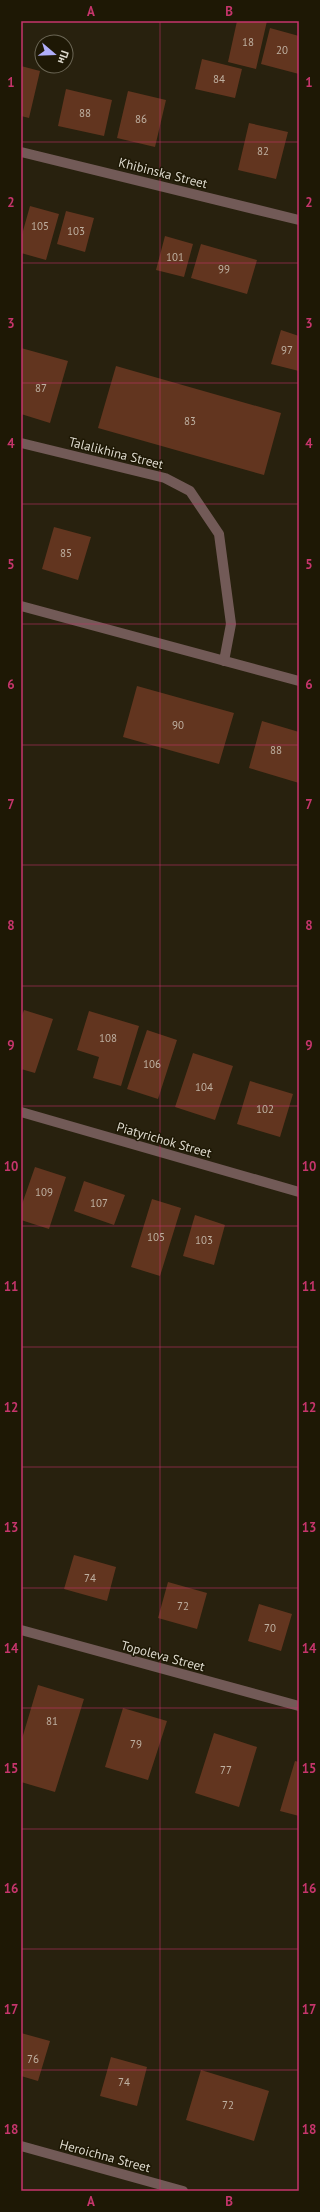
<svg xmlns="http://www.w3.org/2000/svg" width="320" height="2212" viewBox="0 0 320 2212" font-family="'PT Sans',sans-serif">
<rect width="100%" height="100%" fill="#28210e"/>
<!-- building -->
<path fill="#62351f" d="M 237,21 L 267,21 L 256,69 L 228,62 Z
M 270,28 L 299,36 L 299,74 L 261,64 Z
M 202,59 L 242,69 L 235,98 L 195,89 Z
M 21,66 L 40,71 L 29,118 L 21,116 Z
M 66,89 L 112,100 L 104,136 L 58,126 Z
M 128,91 L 166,100 L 155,147 L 117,138 Z
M 249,123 L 288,132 L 276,179 L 238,170 Z
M 30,206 L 59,214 L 46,260 L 21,253 L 21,238 Z
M 66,211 L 94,218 L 85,252 L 57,244 Z
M 165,236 L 193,244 L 184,277 L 156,270 Z
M 201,244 L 257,260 L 247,294 L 191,278 Z
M 281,330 L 299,336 L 299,371 L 271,364 Z
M 21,348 L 68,361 L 50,423 L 21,414 Z
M 116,366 L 281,413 L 264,475 L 98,428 Z
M 54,527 L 91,537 L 78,580 L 42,569 Z
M 137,686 L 234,713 L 219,764 L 123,737 Z
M 262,721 L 299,732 L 299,783 L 249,768 Z
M 24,1010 L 53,1019 L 35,1073 L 21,1069 L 21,1018 Z
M 89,1011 L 139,1026 L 121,1086 L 93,1078 L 99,1057 L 77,1050 Z
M 147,1030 L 177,1040 L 158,1099 L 127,1089 Z
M 193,1053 L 233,1066 L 215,1120 L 175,1107 Z
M 250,1081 L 293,1094 L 280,1137 L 237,1124 Z
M 35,1167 L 66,1177 L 49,1229 L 21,1220 L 21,1207 Z
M 84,1181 L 125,1195 L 114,1225 L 74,1211 Z
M 152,1199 L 181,1208 L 160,1276 L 131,1267 Z
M 195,1215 L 225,1225 L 214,1265 L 183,1256 Z
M 74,1555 L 116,1567 L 107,1601 L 64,1589 Z
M 168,1582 L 207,1593 L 197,1629 L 158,1618 Z
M 259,1604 L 292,1614 L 281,1651 L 248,1641 Z
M 38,1685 L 84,1699 L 55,1792 L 21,1782 L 21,1742 Z
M 123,1708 L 167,1721 L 148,1780 L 105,1767 Z
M 214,1733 L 257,1747 L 239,1807 L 195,1793 Z
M 295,1761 L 299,1762 L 299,1816 L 280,1811 Z
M 21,2033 L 50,2041 L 38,2081 L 21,2076 Z
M 111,2057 L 147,2067 L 137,2106 L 100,2096 Z
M 201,2070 L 269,2091 L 254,2141 L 186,2120 Z"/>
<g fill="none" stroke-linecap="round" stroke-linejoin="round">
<!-- minor -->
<path stroke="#725a57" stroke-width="10" d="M 21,152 L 299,220
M 21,443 L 165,478 L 190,491 L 219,534 L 231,624 L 224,661
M 21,606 L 299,681
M 21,1112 L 299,1192
M 21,1630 L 299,1706
M 21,2146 L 183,2191"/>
</g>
<!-- grid -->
<path fill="none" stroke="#c6356c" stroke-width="1" stroke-opacity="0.55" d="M 160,21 L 160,2191M 21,142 L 299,142M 21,263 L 299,263M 21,383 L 299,383M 21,504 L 299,504M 21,624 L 299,624M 21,745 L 299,745M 21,865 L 299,865M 21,986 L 299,986M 21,1106 L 299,1106M 21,1226 L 299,1226M 21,1347 L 299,1347M 21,1467 L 299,1467M 21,1588 L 299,1588M 21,1708 L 299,1708M 21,1829 L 299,1829M 21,1949 L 299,1949M 21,2070 L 299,2070"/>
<g text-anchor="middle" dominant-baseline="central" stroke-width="3" stroke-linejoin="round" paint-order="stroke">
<!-- number labels -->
<g font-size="11" fill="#bfb1a2">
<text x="248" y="42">18</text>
<text x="282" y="50">20</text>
<text x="219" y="79">84</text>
<text x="85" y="113">88</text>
<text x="141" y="119">86</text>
<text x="263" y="151">82</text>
<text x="40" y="226">105</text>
<text x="76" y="231">103</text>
<text x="175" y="257">101</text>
<text x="224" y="269">99</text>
<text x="287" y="350">97</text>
<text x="41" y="388">87</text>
<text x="190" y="421">83</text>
<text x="66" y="553">85</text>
<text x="178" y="725">90</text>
<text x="276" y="750">88</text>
<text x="108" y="1038">108</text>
<text x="152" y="1064">106</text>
<text x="204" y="1087">104</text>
<text x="265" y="1109">102</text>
<text x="44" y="1192">109</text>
<text x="99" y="1203">107</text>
<text x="156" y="1237">105</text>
<text x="204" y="1240">103</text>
<text x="90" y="1578">74</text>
<text x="183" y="1606">72</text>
<text x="270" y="1628">70</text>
<text x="52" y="1721">81</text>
<text x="136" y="1744">79</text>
<text x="226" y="1770">77</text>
<text x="33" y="2059">76</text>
<text x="124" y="2082">74</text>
<text x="228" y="2105">72</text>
</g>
<!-- street labels -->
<g font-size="13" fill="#dedace" stroke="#1e1805">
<text transform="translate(163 173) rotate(14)">Khibinska Street</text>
<text transform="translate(116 453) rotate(14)">Talalikhina Street</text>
<text transform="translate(164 1140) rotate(16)">Piatyrichok Street</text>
<text transform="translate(163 1656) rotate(15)">Topoleva Street</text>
<text transform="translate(105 2156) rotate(15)">Heroichna Street</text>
</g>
</g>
<!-- border -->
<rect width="320" height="2212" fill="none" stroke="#1e1805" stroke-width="44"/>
<!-- north arrow -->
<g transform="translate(54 54) rotate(109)"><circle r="19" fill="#1e1805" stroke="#6b6655"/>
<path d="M0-3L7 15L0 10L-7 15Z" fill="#b0aefa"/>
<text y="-6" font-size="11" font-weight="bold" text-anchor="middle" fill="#dedace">Пн</text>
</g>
<rect x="22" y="22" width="276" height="2168" fill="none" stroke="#c6356c" stroke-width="1.5"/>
<g font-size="13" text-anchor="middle" font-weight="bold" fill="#c6356c">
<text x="91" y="16">A</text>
<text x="229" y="16">B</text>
<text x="11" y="87">1</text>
<text x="309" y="87">1</text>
<text x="11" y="207">2</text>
<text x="309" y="207">2</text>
<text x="11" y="328">3</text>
<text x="309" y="328">3</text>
<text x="11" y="448">4</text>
<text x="309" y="448">4</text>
<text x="11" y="569">5</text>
<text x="309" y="569">5</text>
<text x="11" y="689">6</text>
<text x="309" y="689">6</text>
<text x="11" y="809">7</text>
<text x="309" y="809">7</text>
<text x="11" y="930">8</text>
<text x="309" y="930">8</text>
<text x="11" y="1050">9</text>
<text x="309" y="1050">9</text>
<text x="11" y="1171">10</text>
<text x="309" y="1171">10</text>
<text x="11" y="1291">11</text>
<text x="309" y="1291">11</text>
<text x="11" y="1412">12</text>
<text x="309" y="1412">12</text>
<text x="11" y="1532">13</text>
<text x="309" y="1532">13</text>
<text x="11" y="1653">14</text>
<text x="309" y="1653">14</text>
<text x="11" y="1773">15</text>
<text x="309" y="1773">15</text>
<text x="11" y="1893">16</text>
<text x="309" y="1893">16</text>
<text x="11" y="2014">17</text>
<text x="309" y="2014">17</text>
<text x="11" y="2134">18</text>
<text x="309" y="2134">18</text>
<text x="91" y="2206">A</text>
<text x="229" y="2206">B</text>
</g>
</svg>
